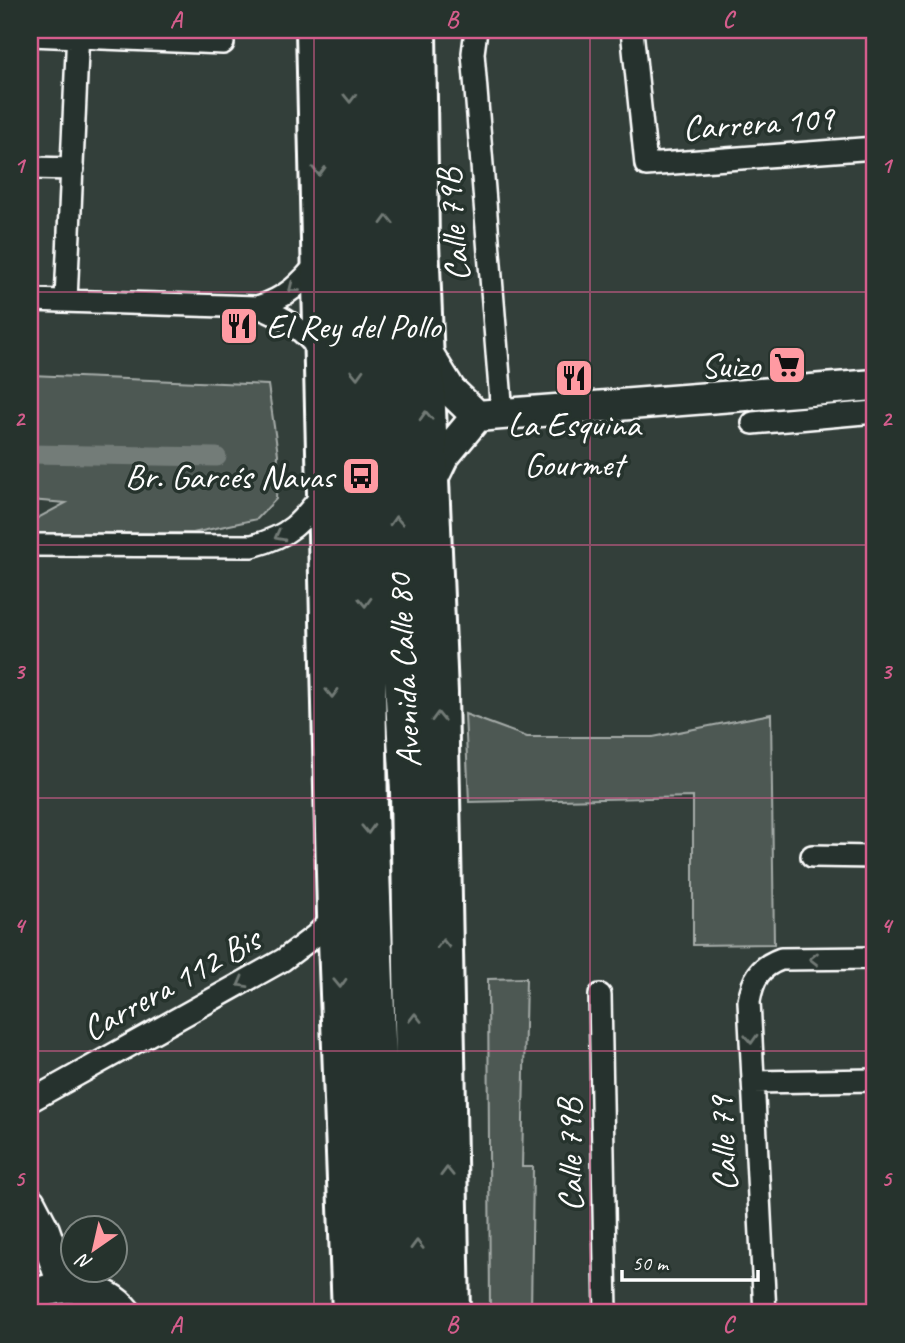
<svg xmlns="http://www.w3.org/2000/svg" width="905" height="1343" viewBox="0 0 905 1343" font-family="Caveat,sans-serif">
<rect width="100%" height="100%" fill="#333f3a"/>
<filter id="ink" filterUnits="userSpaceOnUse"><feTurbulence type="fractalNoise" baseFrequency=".0143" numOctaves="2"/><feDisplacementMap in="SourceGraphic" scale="14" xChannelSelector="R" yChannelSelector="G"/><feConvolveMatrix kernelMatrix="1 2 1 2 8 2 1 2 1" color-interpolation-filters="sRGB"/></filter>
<g filter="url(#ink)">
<!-- green -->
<path fill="#4d5853" stroke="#a6aca9" stroke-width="2" d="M 30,375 L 268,385 L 278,454 L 276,499 L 257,519 L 193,533 L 30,533 L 30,522 L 66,503 L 30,500 Z
M 465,714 L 527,737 L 653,737 L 771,714 L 774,944 L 693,945 L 693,797 L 469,802 Z
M 526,978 L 522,1167 L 533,1167 L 531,1313 L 490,1313 L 488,979 Z
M 68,1297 L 111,1313 L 30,1313 L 30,1311 Z"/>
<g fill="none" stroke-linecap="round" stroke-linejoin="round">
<!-- canal -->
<path stroke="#737b78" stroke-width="19" d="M 30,454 L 217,457"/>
<defs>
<path id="street" d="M 476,30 L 473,53 L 502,414
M 632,30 L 646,165 L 875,148
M 30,35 L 223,43
M 30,168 L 73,169
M 30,300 L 257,307 C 285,316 303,331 323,353
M 66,300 L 78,30
M 257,307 C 285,299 302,283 320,260
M 753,423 L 875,412
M 30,545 L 252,546 C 291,536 301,522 326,490
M 812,856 L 875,857
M 600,995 L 606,1313
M 753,1082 L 875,1080
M 30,1101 L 283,960 L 316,935 L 337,914
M 765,1313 L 749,1001 C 753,979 759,967 781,959 L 875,958"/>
<path id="secondary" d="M 424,348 L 450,390 L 477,416
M 429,486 L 443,457 L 477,416 L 875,385
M 30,1203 L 44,1230 L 64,1287
M 30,1297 C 60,1281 104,1285 126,1313"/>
<path id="highway" d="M 316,30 L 337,914 L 352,1313
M 348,30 L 355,328 L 365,608 L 368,813 L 382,1210 L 383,1313
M 382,30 L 392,455 L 410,791 L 419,1313
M 416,30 L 419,243 L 438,693 L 450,1313"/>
</defs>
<!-- street casing -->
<use href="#street" stroke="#fff" stroke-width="26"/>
<!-- secondary casing -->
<use href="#secondary" stroke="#fff" stroke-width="35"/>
<!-- highway casing -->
<use href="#highway" stroke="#fff" stroke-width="44"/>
<!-- street -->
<use href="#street" stroke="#26332d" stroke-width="21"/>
<!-- secondary -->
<use href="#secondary" stroke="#26332d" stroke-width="30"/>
<!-- highway -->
<use href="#highway" stroke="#26332d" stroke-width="38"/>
</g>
<!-- one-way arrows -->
<defs><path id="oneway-chevron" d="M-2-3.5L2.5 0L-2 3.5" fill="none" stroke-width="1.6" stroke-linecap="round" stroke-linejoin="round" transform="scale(1.75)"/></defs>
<g stroke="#727a76">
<use href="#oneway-chevron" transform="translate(350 98) rotate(89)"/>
<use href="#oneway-chevron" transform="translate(319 171) rotate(89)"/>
<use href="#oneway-chevron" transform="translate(387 220) rotate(-91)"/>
<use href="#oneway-chevron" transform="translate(293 288) rotate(142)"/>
<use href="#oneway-chevron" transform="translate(357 374) rotate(88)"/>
<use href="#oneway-chevron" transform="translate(426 416) rotate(-93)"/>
<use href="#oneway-chevron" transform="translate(396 521) rotate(-93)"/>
<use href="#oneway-chevron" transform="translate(279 536) rotate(152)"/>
<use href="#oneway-chevron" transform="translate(365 602) rotate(88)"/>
<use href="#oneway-chevron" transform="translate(332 693) rotate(89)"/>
<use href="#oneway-chevron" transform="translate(438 717) rotate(-91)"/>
<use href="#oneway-chevron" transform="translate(368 829) rotate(88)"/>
<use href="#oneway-chevron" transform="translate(443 944) rotate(-91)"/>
<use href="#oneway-chevron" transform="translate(814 959) rotate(180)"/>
<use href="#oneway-chevron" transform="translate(242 983) rotate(151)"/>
<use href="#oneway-chevron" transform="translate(340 983) rotate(88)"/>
<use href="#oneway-chevron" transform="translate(415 1018) rotate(-90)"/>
<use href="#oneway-chevron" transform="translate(751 1039) rotate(87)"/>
<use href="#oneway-chevron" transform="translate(447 1172) rotate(-91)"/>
<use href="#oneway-chevron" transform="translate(417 1245) rotate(-91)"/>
</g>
</g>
<!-- grid -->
<path fill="none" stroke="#d45d8c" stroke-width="2" stroke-opacity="0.55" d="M 314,30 L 314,1313M 590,30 L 590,1313M 30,292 L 875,292M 30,545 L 875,545M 30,798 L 875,798M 30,1051 L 875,1051"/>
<!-- icons -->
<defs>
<symbol id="restaurant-square" viewBox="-11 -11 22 22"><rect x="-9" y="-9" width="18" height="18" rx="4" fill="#ff9aa2" stroke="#26332d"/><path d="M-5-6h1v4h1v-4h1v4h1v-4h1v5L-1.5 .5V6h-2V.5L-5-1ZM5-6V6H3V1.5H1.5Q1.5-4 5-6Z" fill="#111"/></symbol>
<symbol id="supermarket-square" viewBox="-11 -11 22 22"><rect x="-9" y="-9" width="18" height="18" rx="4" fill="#ff9aa2" stroke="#26332d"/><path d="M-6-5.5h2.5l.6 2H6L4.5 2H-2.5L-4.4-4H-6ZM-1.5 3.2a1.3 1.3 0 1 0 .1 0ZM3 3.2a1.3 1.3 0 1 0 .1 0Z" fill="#111"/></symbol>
<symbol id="bus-square" viewBox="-11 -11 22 22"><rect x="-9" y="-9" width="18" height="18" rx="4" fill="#ff9aa2" stroke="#26332d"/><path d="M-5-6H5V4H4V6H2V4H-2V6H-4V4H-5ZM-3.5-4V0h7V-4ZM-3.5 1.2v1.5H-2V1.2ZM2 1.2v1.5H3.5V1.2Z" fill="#111"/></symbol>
</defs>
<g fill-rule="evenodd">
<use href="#restaurant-square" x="217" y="304" width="44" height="44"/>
<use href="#supermarket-square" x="765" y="343" width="44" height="44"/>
<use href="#restaurant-square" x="552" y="356" width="44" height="44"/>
<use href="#bus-square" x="339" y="454" width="44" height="44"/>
</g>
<g text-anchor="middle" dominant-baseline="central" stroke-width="7" stroke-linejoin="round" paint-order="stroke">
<!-- street labels -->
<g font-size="35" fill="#fff" stroke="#26332d">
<text transform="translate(758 123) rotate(-4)">Carrera 109</text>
<text transform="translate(453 225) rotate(-95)">Calle 79B</text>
<text transform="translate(404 671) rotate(-93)">Avenida Calle 80</text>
<text transform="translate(171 984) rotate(-29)">Carrera 112 Bis</text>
<text transform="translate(723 1144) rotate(-93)">Calle 79</text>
<text transform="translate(570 1155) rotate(-91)">Calle 79B</text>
</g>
<!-- poi labels -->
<g font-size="35" fill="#fff" stroke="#26332d" text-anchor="end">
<text x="266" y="326" text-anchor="start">El Rey del Pollo</text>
<text x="760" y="365">Suizo</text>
<text x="574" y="424" text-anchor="middle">La Esquina<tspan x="574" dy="40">Gourmet</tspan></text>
<text x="334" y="476">Br. Garcés Navas</text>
</g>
</g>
<!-- margin -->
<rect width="905" height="1343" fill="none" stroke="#26332d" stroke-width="77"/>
<!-- north arrow -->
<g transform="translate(94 1249) rotate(214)"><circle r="33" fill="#26332d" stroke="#7d8581" stroke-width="2"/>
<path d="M0-5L12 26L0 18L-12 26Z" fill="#ff9aa2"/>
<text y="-10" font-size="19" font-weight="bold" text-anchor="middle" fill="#ffffff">N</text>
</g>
<!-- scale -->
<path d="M622 1270v10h136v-10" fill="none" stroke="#ffffff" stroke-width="3.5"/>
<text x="632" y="1270" font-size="21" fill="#ffffff" stroke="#26332d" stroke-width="5" paint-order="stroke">50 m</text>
<rect x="38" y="38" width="828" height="1266" fill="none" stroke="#d45d8c" stroke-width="2.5"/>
<g font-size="23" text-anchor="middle" font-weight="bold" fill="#d45d8c">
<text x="176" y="27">A</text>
<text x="452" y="27">B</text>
<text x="728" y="27">C</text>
<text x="19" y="173">1</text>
<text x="886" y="173">1</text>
<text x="19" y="426">2</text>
<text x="886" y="426">2</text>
<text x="19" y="679">3</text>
<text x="886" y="679">3</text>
<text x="19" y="933">4</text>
<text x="886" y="933">4</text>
<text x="19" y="1186">5</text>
<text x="886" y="1186">5</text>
<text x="176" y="1332">A</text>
<text x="452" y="1332">B</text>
<text x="728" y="1332">C</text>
</g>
</svg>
